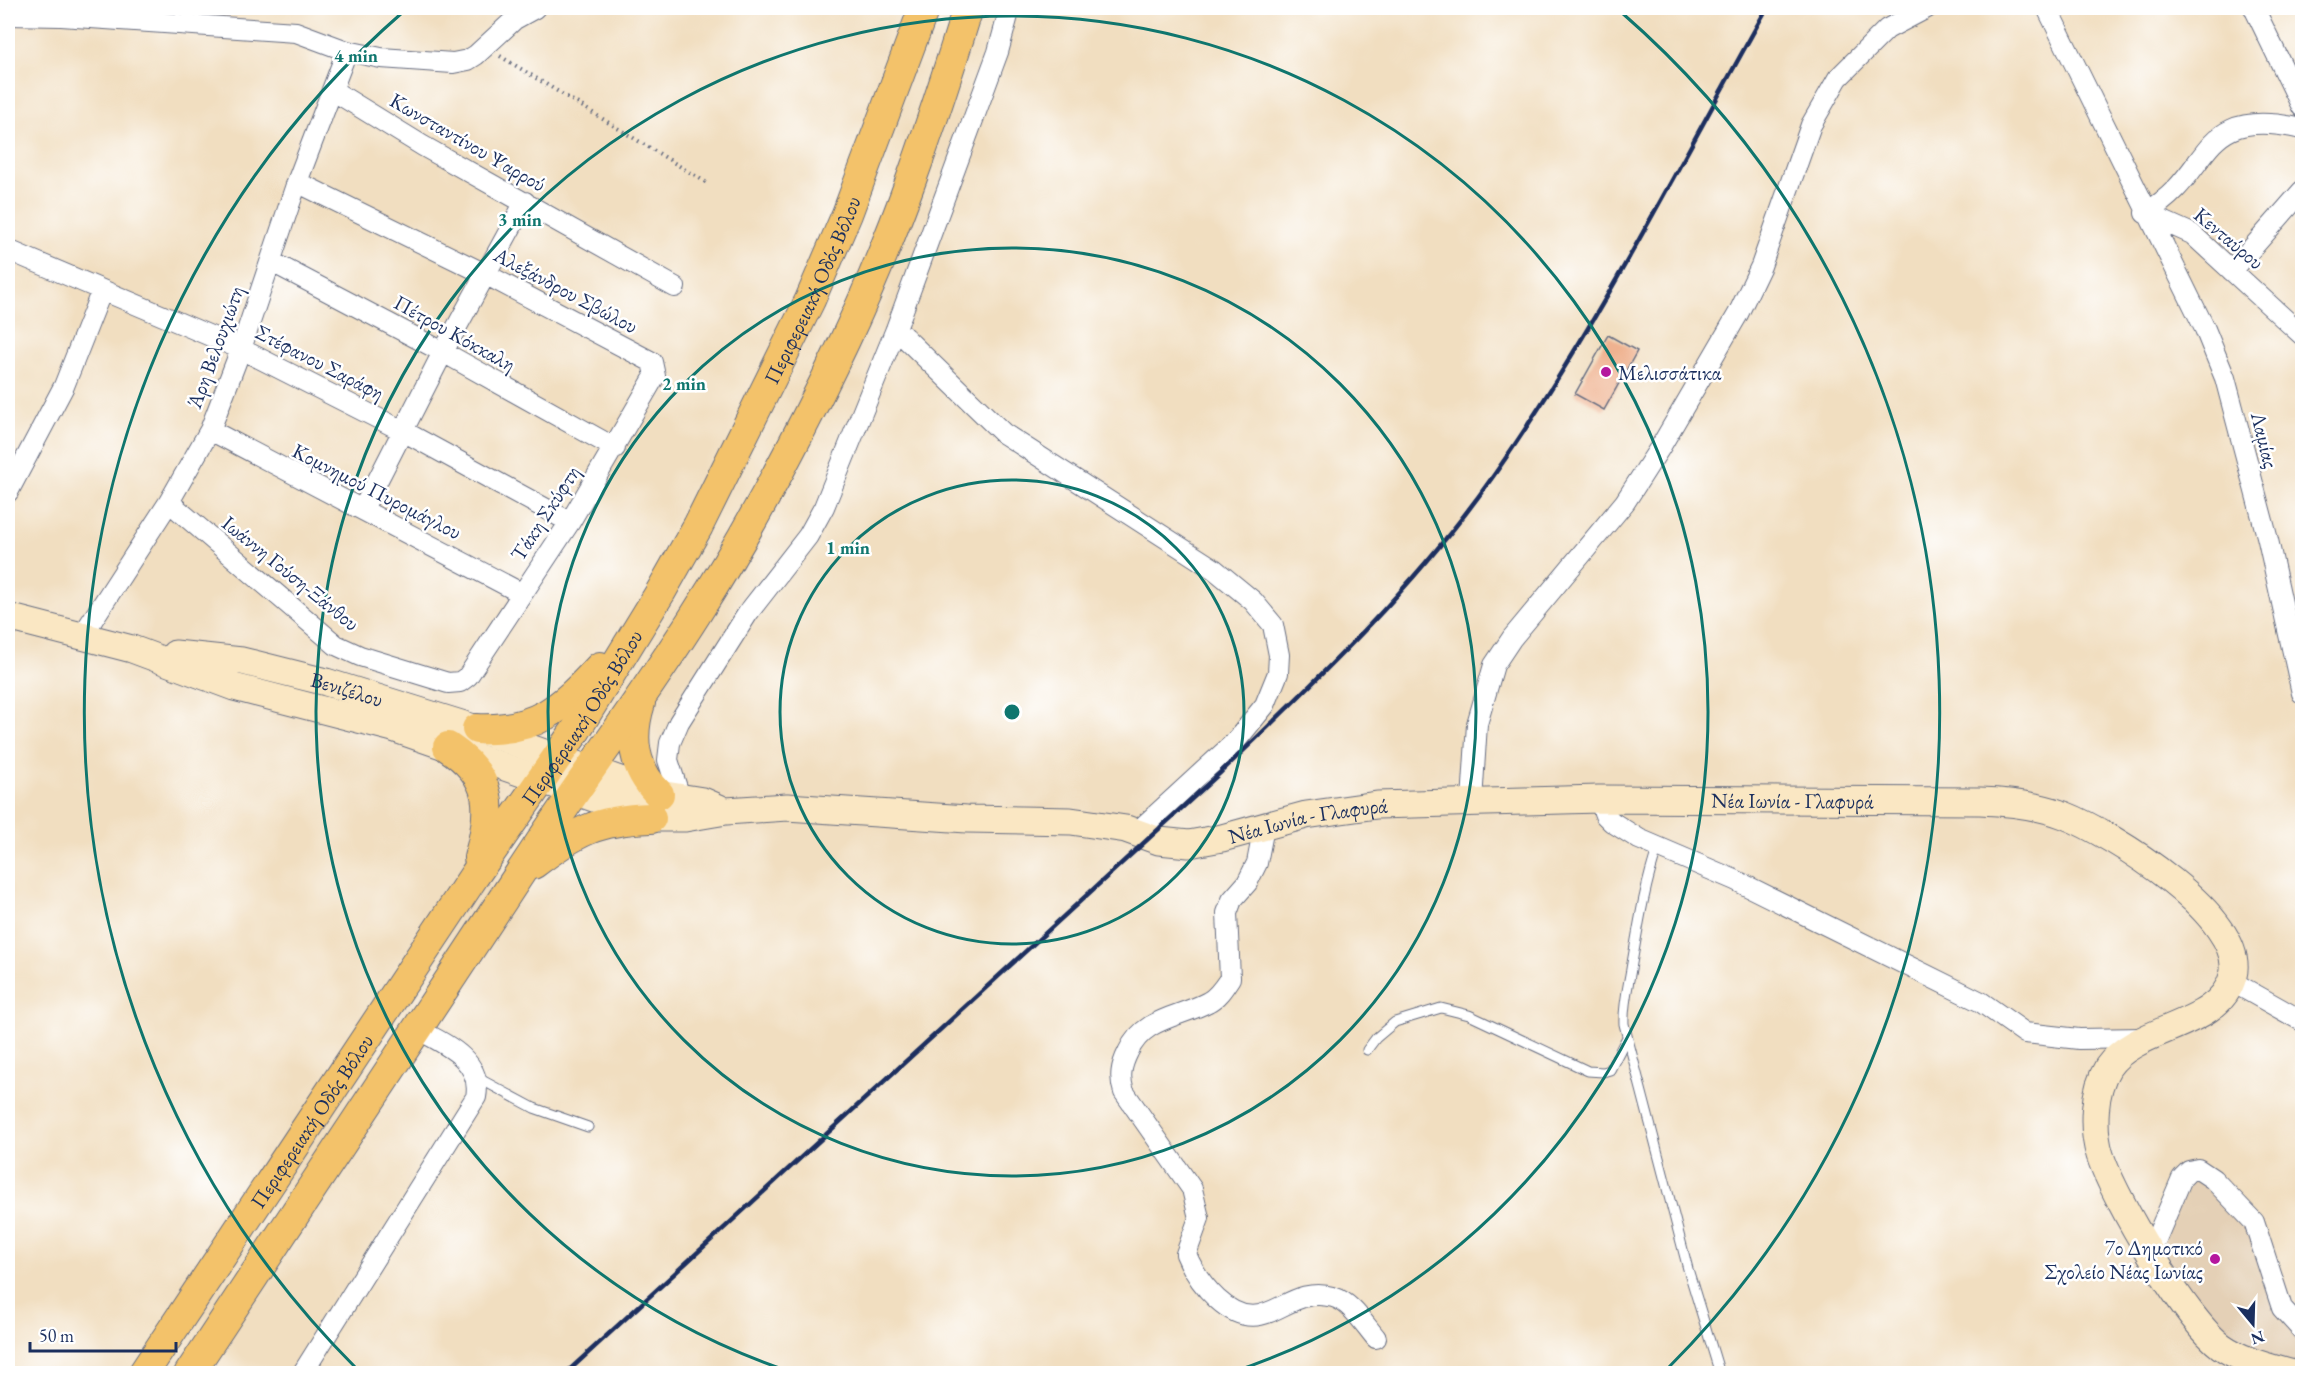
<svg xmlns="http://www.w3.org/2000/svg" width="2310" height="1381" viewBox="0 0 2310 1381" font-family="'EB Garamond',serif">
<rect width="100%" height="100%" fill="#fff"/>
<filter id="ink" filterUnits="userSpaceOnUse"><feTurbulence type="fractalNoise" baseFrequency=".0167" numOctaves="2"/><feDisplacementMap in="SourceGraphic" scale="12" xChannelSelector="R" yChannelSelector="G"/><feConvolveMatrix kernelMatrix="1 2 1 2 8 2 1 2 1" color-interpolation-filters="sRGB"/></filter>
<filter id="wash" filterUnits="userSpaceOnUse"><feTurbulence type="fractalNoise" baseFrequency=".008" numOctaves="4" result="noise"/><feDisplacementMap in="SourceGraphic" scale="24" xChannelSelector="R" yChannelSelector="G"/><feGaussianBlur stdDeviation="1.35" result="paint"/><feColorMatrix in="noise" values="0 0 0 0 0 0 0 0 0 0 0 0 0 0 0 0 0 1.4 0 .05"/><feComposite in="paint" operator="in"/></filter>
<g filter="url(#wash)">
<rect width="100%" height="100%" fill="#f1dec0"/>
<!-- built -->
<path fill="#e4d0b6" d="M 2194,1174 L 2250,1225 L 2302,1338 L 2302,1353 L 2293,1369 L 2231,1344 L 2177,1279 L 2159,1240 Z"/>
<g id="blocks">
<!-- building -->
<path fill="#efb290" d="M 1608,335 L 1637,351 L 1604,410 L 1575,394 Z"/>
</g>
</g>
<g filter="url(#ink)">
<use href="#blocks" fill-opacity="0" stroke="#666c80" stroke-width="1.5"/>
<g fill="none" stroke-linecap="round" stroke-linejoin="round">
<defs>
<path id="lane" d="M 1658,847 C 1644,887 1638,929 1631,969 C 1628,987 1623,1006 1624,1024 L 1688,1269 L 1720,1374
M 1367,1050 L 1376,1038 L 1395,1022 L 1441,1008 L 1469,1015 L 1588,1071 L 1603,1072 L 1610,1070 L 1626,1039
M 478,1078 L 534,1108 L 588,1127"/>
<path id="street" d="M 2047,8 L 2205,329 L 2225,378 L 2268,540 L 2302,693
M 2254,8 L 2302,107
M 8,15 L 61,16 L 296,32 L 347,51 L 381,58 L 453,63 L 468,60 L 476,55 L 515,19 L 535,8
M 332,90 L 423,146 L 675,287
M 2145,213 L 2192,234 L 2302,335
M 2145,213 C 2216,173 2194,104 2302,129
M 8,250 L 241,349 L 403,431 L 570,522
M 272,262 L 443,352 L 615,448
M 2232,271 L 2302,191
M 896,329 L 1003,433 L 1214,569 L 1253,601 L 1273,625 L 1279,655 L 1278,673 L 1265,705 L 1235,742 L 1137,832
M 210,430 L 521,593
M 8,492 L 64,386 L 102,290
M 169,502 L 336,645 L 360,656 L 448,683 L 460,682 L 468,676 L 570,522 L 655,376 L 652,362 L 485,274 L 297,182
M 363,509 L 443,352 L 525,202
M 82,636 L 169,502 L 210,430 L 241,349 L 297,182 L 347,51
M 680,797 L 668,760 L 670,743 L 679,722 L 748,613 L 808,536 L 824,507 L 896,329 L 998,52 L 1010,8
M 1599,799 L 1605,815 L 1612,822 L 1639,839 L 1735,880 L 1981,1002 L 2025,1033 L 2079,1039 L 2145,1038
M 1472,801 L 1477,724 L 1494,665 L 1512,638 L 1625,502 L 1661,446 L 1738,314 L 1761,266 L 1811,125 L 1838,78 L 1887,29 L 1927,8
M 1264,827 L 1257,863 L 1247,883 L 1232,900 L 1227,913 L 1230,978 C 1224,987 1218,997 1208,1002 C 1178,1018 1144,1017 1128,1052 C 1121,1066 1119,1077 1124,1092 L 1192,1189 L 1199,1218 L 1186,1254 C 1193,1271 1203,1286 1217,1299 C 1266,1344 1284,1283 1333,1297 C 1351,1302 1364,1324 1376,1338
M 2231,981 L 2302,1021
M 2151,1251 L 2182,1178 L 2189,1171 L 2198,1169 L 2213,1179 L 2254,1222 L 2282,1308 L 2302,1330
M 302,1374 L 476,1097 C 483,1060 445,1044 417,1029"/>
<g id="secondary">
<path id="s1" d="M 8,617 L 132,649 L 234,687 L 393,728 L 651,818 L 685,818 L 726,811 L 787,807 L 967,819 L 1071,821 L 1126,829 L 1159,841 L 1189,844 L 1222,838 L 1306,815 L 1377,805 L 1599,799 L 1980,801 C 2009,802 2037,805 2064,815 C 2111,833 2248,918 2233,976 C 2220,1028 2137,1025 2108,1067 C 2093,1091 2092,1129 2100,1155 C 2114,1199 2186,1320 2221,1346 C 2242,1361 2269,1367 2293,1374"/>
<path id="s2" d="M 175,654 L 242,661 L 326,682 L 477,729 L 659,794 L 703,801 L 719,808"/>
</g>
<g id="primary">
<path d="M 640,703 C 629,738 633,768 659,794"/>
<path d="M 477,729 C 536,732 562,708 600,667"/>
<path d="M 448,747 C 494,777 493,809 479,858"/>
<path d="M 533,864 C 578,831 595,820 651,818"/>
<path id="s3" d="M 143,1374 L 474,876 L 576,730 L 660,593 L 698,526 L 810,300 L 847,214 L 924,8"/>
<path d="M 189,1374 C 308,1195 426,1016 544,837 C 594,762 648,690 696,614 C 751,528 800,434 844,342 C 895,235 933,121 968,8"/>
</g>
</defs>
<!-- lane casing -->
<use href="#lane" stroke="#666c80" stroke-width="11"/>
<!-- street casing -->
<use href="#street" stroke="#666c80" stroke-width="22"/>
<!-- secondary casing -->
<use href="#secondary" stroke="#666c80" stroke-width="29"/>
<!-- primary casing -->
<use href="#primary" stroke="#666c80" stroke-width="32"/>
<!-- path -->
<path stroke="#666c80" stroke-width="4" stroke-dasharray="1.5 4.5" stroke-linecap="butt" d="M 500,56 L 707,183"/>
<!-- lane -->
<use href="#lane" stroke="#fff" stroke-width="9"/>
<!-- street -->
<use href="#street" stroke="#fff" stroke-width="20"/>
<!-- secondary -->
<use href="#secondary" stroke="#fae7c3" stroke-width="27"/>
<!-- primary -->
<use href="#primary" stroke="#f3c26a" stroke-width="30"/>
<!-- rail -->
<path stroke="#1b2f5e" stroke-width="4.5" d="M 565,1374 L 1221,772 C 1318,679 1416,586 1494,475 C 1597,328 1679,164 1767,8"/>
</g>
</g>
<!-- distance rings -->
<g fill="none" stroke="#0f766e" stroke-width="3">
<circle cx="1012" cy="712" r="232"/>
<circle cx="1012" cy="712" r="464"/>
<path d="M791 1372A696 696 0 1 1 1233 1372"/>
<path d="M356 1368A928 928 0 0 1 403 12M1621 12A928 928 0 0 1 1668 1368"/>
</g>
<!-- markers -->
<g fill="#b5179e" stroke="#fff" stroke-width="2">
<circle cx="1606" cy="372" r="6"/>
<circle cx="2215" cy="1259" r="6"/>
</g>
<g text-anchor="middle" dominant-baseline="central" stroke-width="5" stroke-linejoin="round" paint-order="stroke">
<!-- street labels -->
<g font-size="21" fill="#1b2f5e" stroke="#fff">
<text transform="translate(468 142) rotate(30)">Κωνσταντίνου Ψαρρού</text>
<text transform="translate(2229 238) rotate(40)">Κενταύρου</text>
<text stroke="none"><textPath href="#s3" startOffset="1276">Περιφερειακή Οδός Βόλου</textPath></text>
<text transform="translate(566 290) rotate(28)">Αλεξάνδρου Σβώλου</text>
<text transform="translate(455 333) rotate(29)">Πέτρου Κόκκαλη</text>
<text transform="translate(215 347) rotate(-70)">Άρη Βελουχιώτη</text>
<text transform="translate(320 362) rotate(27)">Στέφανου Σαράφη</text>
<text transform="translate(2265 440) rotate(76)">Λαμίας</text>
<text transform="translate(377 491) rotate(27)">Κομνημού Πυρομάγλου</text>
<text transform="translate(545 513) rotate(-57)">Τάκη Σκύφτη</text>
<text transform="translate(291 573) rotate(39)">Ιωάννη Γούση-Ξάνθου</text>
<text stroke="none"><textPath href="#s2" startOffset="176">Βενιζέλου</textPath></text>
<text stroke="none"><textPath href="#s3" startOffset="790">Περιφερειακή Οδός Βόλου</textPath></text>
<text stroke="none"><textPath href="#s1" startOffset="1824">Νέα Ιωνία - Γλαφυρά</textPath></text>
<text stroke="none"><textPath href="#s1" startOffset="1338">Νέα Ιωνία - Γλαφυρά</textPath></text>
<text stroke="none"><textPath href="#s3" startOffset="304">Περιφερειακή Οδός Βόλου</textPath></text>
</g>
<!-- poi labels -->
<g font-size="21" fill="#1b2f5e" stroke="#fff" text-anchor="start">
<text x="1618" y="372">Μελισσάτικα</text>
<text x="2203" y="1247" text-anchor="end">7ο Δημοτικό<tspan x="2203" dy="24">Σχολείο Νέας Ιωνίας</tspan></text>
</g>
</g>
<circle cx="1012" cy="712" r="9" fill="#0f766e" stroke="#fff" stroke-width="3"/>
<g font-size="18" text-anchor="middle" font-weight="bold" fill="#0f766e" stroke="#fff" stroke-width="5" stroke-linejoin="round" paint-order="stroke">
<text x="356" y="62">4 min</text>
<text x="520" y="226">3 min</text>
<text x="684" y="390">2 min</text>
<text x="848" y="554">1 min</text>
</g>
<!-- margin -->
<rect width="2310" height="1381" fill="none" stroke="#fff" stroke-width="30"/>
<!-- north arrow -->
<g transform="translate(2253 1324) rotate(161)" stroke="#ffffff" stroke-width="4.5" paint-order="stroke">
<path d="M0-4.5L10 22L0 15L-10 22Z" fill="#1b2f5e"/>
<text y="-9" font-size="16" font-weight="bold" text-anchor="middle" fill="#1b2f5e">N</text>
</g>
<!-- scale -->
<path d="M30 1342v9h146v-9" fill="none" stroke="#1b2f5e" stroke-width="3"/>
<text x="39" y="1342" font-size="18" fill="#1b2f5e" stroke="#ffffff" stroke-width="4.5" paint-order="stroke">50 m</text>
</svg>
